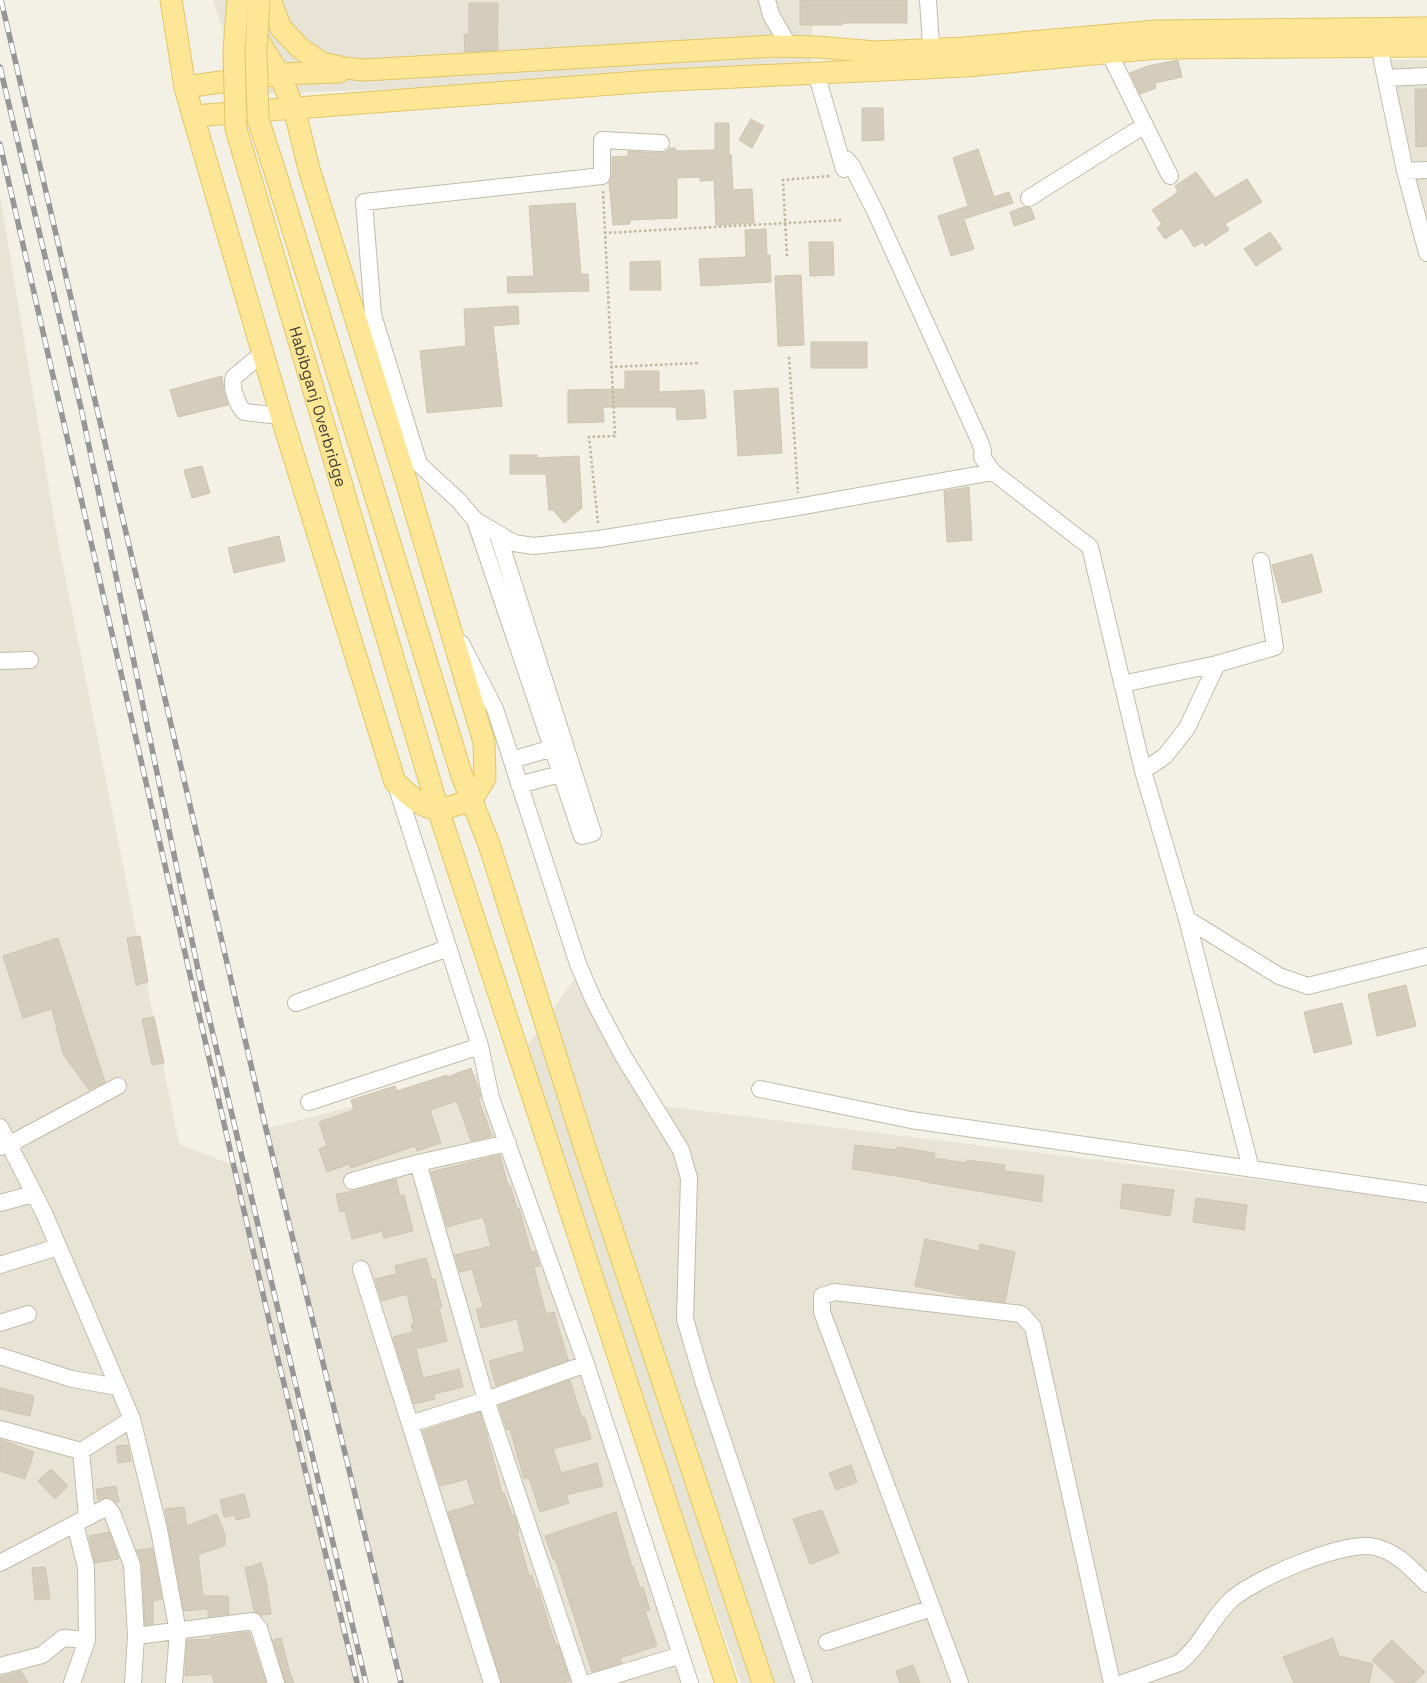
<svg xmlns="http://www.w3.org/2000/svg" width="1427" height="1683" viewBox="0 0 1427 1683" font-family="'Space Grotesk',sans-serif">
<rect width="100%" height="100%" fill="#f3f0e6"/>
<!-- residential -->
<path fill="#e7e3d5" d="M 213,0 L 814,0 L 810,73 L 258,94 L 245,100 Z
M 1383,60 L 1427,60 L 1427,220 Z
M 0,195 L 58,541 L 179,1144 L 245,1170 L 356,1683 L 0,1683 Z
M 580,971 L 654,1105 L 1427,1201 L 1427,1683 L 741,1683 L 521,1055 Z
M 488,1071 L 691,1683 L 399,1683 L 266,1129 Z"/>
<!-- building -->
<path fill="#d4cdbc" stroke="#cfc5af" d="M 800,0 L 907,0 L 907,23 L 842,23 L 842,25 L 800,25 Z
M 469,3 L 498,3 L 498,25 L 497,25 L 498,50 L 465,52 L 464,34 L 469,34 Z
M 1178,60 L 1182,77 L 1155,83 L 1156,88 L 1140,94 L 1130,73 L 1148,66 Z
M 1415,89 L 1427,89 L 1427,146 L 1416,147 Z
M 862,108 L 883,108 L 884,140 L 862,141 Z
M 751,119 L 764,126 L 752,148 L 739,140 Z
M 715,123 L 729,123 L 729,157 L 731,154 L 733,190 L 752,189 L 754,223 L 716,225 L 714,180 L 700,181 L 700,177 L 677,178 L 677,218 L 630,220 L 630,224 L 613,225 L 609,182 L 612,176 L 612,157 L 628,156 L 628,151 L 661,153 L 666,152 L 670,148 L 675,148 L 676,151 L 715,150 Z
M 978,149 L 994,197 L 1009,192 L 1013,203 L 964,219 L 974,249 L 951,256 L 938,216 L 968,206 L 953,158 Z
M 1196,172 L 1215,198 L 1247,179 L 1262,202 L 1225,224 L 1229,230 L 1205,246 L 1203,242 L 1194,247 L 1182,228 L 1165,239 L 1157,228 L 1162,224 L 1152,210 L 1178,192 L 1175,186 Z
M 575,203 L 581,274 L 588,274 L 589,291 L 508,293 L 507,277 L 534,276 L 529,206 Z
M 1024,207 L 1031,208 L 1035,219 L 1014,226 L 1010,212 Z
M 766,229 L 767,255 L 770,255 L 771,282 L 701,286 L 699,259 L 746,257 L 745,230 Z
M 1270,232 L 1282,249 L 1256,266 L 1244,249 Z
M 809,242 L 833,242 L 834,275 L 810,276 Z
M 660,261 L 661,290 L 630,290 L 630,262 Z
M 801,275 L 804,345 L 778,346 L 775,276 Z
M 518,306 L 519,324 L 493,326 L 502,406 L 427,413 L 420,351 L 466,346 L 464,309 Z
M 811,342 L 867,342 L 867,368 L 811,368 Z
M 625,371 L 659,371 L 659,392 L 704,390 L 706,418 L 677,420 L 676,407 L 603,407 L 604,422 L 568,423 L 568,390 L 625,389 Z
M 222,376 L 224,392 L 228,405 L 178,417 L 170,390 Z
M 778,388 L 782,453 L 738,456 L 734,391 Z
M 510,455 L 537,455 L 537,458 L 579,456 L 582,508 L 564,523 L 553,510 L 549,510 L 546,474 L 510,474 Z
M 202,466 L 210,493 L 192,498 L 184,470 Z
M 969,487 L 972,540 L 947,542 L 944,491 Z
M 279,536 L 285,561 L 234,573 L 228,548 Z
M 1312,554 L 1322,592 L 1282,603 L 1272,565 Z
M 140,936 L 148,982 L 136,985 L 127,938 Z
M 58,938 L 105,1082 L 89,1090 L 63,1054 L 52,1009 L 23,1018 L 3,956 Z
M 1406,985 L 1416,1026 L 1377,1036 L 1368,994 Z
M 1342,1003 L 1352,1044 L 1314,1053 L 1304,1012 Z
M 154,1017 L 164,1063 L 152,1065 L 142,1019 Z
M 471,1068 L 480,1094 L 481,1097 L 478,1098 L 492,1136 L 471,1141 L 457,1101 L 430,1110 L 441,1143 L 417,1151 L 415,1146 L 351,1168 L 349,1164 L 327,1172 L 319,1149 L 327,1146 L 319,1122 L 354,1110 L 351,1100 L 395,1086 L 397,1091 L 447,1075 L 447,1077 Z
M 855,1145 L 897,1150 L 897,1147 L 935,1153 L 934,1158 L 967,1163 L 967,1160 L 1005,1165 L 1004,1171 L 1044,1176 L 1041,1202 L 921,1181 L 921,1180 L 852,1169 Z
M 500,1155 L 508,1186 L 510,1185 L 517,1209 L 519,1208 L 531,1252 L 535,1251 L 540,1266 L 534,1267 L 546,1314 L 554,1312 L 568,1360 L 496,1386 L 489,1361 L 525,1351 L 517,1319 L 481,1328 L 476,1309 L 483,1307 L 472,1269 L 460,1272 L 455,1255 L 491,1246 L 483,1217 L 447,1227 L 431,1172 Z
M 396,1179 L 400,1196 L 404,1195 L 413,1231 L 384,1238 L 382,1231 L 352,1239 L 345,1211 L 340,1212 L 336,1194 L 355,1191 Z
M 1123,1184 L 1174,1190 L 1170,1216 L 1120,1208 Z
M 1196,1198 L 1247,1205 L 1244,1230 L 1193,1222 Z
M 925,1239 L 979,1251 L 980,1244 L 1015,1252 L 1005,1302 L 971,1298 L 915,1286 Z
M 426,1258 L 432,1280 L 435,1279 L 442,1307 L 439,1308 L 447,1341 L 416,1349 L 423,1378 L 459,1369 L 463,1387 L 434,1394 L 435,1399 L 414,1404 L 393,1337 L 413,1332 L 411,1324 L 414,1323 L 407,1294 L 382,1301 L 375,1279 L 397,1274 L 395,1266 Z
M 570,1380 L 582,1418 L 585,1417 L 591,1439 L 553,1449 L 561,1473 L 597,1463 L 603,1486 L 566,1495 L 569,1503 L 540,1512 L 529,1478 L 524,1479 L 510,1429 L 507,1430 L 499,1406 Z
M 0,1388 L 34,1396 L 30,1416 L 0,1409 Z
M 480,1412 L 487,1436 L 502,1493 L 504,1493 L 512,1515 L 514,1514 L 519,1531 L 517,1532 L 529,1576 L 532,1575 L 536,1589 L 538,1588 L 549,1625 L 556,1645 L 558,1645 L 570,1681 L 562,1683 L 502,1683 L 448,1512 L 475,1504 L 467,1479 L 440,1486 L 423,1431 Z
M 0,1439 L 34,1452 L 25,1479 L 0,1471 Z
M 128,1445 L 131,1461 L 118,1463 L 116,1446 Z
M 851,1465 L 857,1482 L 836,1490 L 829,1473 Z
M 51,1469 L 68,1486 L 55,1499 L 38,1481 Z
M 116,1486 L 119,1502 L 116,1502 L 111,1498 L 107,1497 L 98,1500 L 96,1489 Z
M 244,1494 L 250,1517 L 236,1520 L 235,1515 L 224,1517 L 220,1500 Z
M 184,1507 L 187,1526 L 217,1514 L 225,1535 L 225,1545 L 198,1555 L 203,1596 L 228,1596 L 229,1614 L 208,1617 L 208,1609 L 184,1611 L 165,1509 Z
M 822,1510 L 839,1553 L 810,1564 L 793,1519 Z
M 616,1512 L 632,1567 L 633,1566 L 640,1588 L 643,1587 L 650,1610 L 645,1611 L 657,1646 L 620,1658 L 622,1663 L 592,1672 L 555,1558 L 553,1559 L 545,1536 Z
M 109,1532 L 119,1559 L 95,1563 L 89,1536 Z
M 152,1548 L 162,1599 L 153,1601 L 153,1624 L 145,1625 L 142,1564 L 137,1550 Z
M 261,1563 L 266,1581 L 271,1614 L 261,1615 L 254,1611 L 245,1568 Z
M 45,1567 L 50,1599 L 35,1600 L 32,1568 Z
M 249,1632 L 266,1683 L 214,1683 L 212,1674 L 185,1676 L 187,1640 L 211,1639 L 210,1637 Z
M 281,1638 L 289,1670 L 294,1683 L 286,1683 L 273,1640 Z
M 1333,1638 L 1339,1656 L 1373,1664 L 1369,1683 L 1294,1683 L 1283,1657 Z
M 1392,1640 L 1425,1672 L 1414,1683 L 1396,1683 L 1372,1660 Z
M 913,1665 L 920,1683 L 900,1683 L 896,1671 Z
M 21,1671 L 28,1683 L 0,1683 L 0,1677 Z"/>
<g fill="none" stroke-linecap="round" stroke-linejoin="round">
<defs>
<path id="minor" d="M 767,0 L 771,15 L 789,46
M 928,0 L 932,60
M 1379,35 L 1382,61 L 1405,171 L 1427,253
M 1109,53 L 1170,176
M 816,73 L 844,169
M 1386,78 L 1427,76
M 661,143 L 602,140 L 602,176 L 364,202 L 373,315 L 419,464 L 459,501 L 475,520 L 514,543 L 533,546 L 599,539 L 798,507 L 993,472
M 842,158 L 847,160 L 852,166 L 875,211 L 980,442 L 983,451 L 982,457 L 993,472 L 1090,547 L 1143,771 L 1187,919 L 1251,1169
M 1405,171 L 1427,170
M 1029,198 L 1145,125
M 263,353 L 234,377 C 230,386 237,404 244,412 L 281,416
M 475,520 L 582,836 L 593,833 L 498,535
M 461,643 L 495,709 L 578,964 L 594,1001 L 622,1054 L 681,1150 L 689,1178 L 685,1319 L 704,1384 L 804,1683
M 0,661 L 30,660
M 1122,684 L 1217,664 L 1275,647 L 1261,561
M 512,760 L 563,745
M 1143,771 L 1165,756 L 1187,728 L 1217,664
M 395,782 L 480,1046 L 491,1098 L 586,1364 L 690,1683
M 519,785 L 571,771
M 1187,919 L 1279,976 L 1308,986 L 1427,956
M 296,1003 L 448,948
M 760,1089 L 911,1120 L 1427,1194
M 309,1102 L 480,1046
M 0,1127 L 44,1213 L 132,1419 L 159,1530 L 178,1632 L 174,1683
M 0,1147 L 10,1144 L 118,1086
M 418,1163 L 486,1400 L 581,1683
M 352,1181 L 418,1163 L 508,1143
M 0,1203 L 33,1194
M 0,1265 L 58,1247
M 361,1269 L 492,1683
M 0,1323 L 28,1314
M 0,1356 L 72,1379 L 118,1387
M 410,1424 L 486,1400 L 586,1364
M 0,1429 L 81,1451 L 132,1419
M 81,1451 L 87,1517
M 0,1563 L 107,1507 L 112,1513 L 132,1565 L 136,1636 L 133,1683
M 136,1636 L 253,1621 L 259,1628 L 276,1683
M 827,1642 L 932,1608
M 0,1666 L 42,1655 L 63,1638 L 87,1640
M 72,1683 L 87,1640 L 86,1567 L 75,1524
M 589,1683 L 681,1655
M 960,1683 L 822,1312 L 822,1296 L 835,1292 L 1021,1314 L 1033,1327 L 1112,1683
M 1123,1683 L 1179,1663 C 1200,1647 1210,1621 1229,1602 C 1250,1580 1346,1539 1375,1547 C 1397,1552 1412,1569 1427,1584"/>
<g id="major">
<path d="M 171,0 L 185,87 L 193,116 L 284,425 L 395,782 C 406,792 421,809 438,809 C 449,809 462,802 472,800 L 485,778 L 484,742 L 405,477 L 309,169 L 294,108 L 279,74 L 252,30"/>
<path d="M 270,0 L 281,28 L 301,49 L 322,63 L 344,68 L 365,70 L 774,46 L 818,47 L 876,52 L 964,48 L 1156,31 L 1427,28"/>
<path d="M 185,87 L 279,74 L 339,72"/>
<path d="M 193,116 L 651,81 L 966,66 L 1157,48 L 1427,46"/>
<path d="M 272,162 L 462,776 L 489,844 L 584,1145 L 763,1683"/>
<path id="s1" d="M 247,166 L 438,809 L 726,1683"/>
</g>
</defs>
<!-- minor casing -->
<use href="#minor" stroke="#c1bcac" stroke-width="18"/>
<!-- major casing -->
<use href="#major" stroke="#e2c665" stroke-width="23"/>
<!-- path -->
<path stroke="#c0b69a" stroke-width="2.5" stroke-dasharray="2.5 2.5" stroke-linecap="butt" d="M 604,233 L 843,220
M 787,256 L 783,180 L 830,176
M 789,357 L 798,493
M 610,367 L 699,363
M 598,523 L 589,437 L 615,436 L 603,191"/>
<!-- minor -->
<use href="#minor" stroke="#fff" stroke-width="16"/>
<!-- major -->
<use href="#major" stroke="#fde796" stroke-width="21"/>
<defs>
<path id="rail" d="M 1,0 L 266,1129 L 401,1683
M 0,67 L 81,408 L 200,979 L 366,1683
M 0,144 L 277,1355 L 357,1683"/>
</defs>
<!-- rail casing -->
<use href="#rail" stroke="#969696" stroke-width="5.5"/>
<!-- rail -->
<use href="#rail" stroke="#fff" stroke-width="4" stroke-dasharray="11" stroke-linecap="butt"/>
<defs>
<path id="major-bridge" d="M 238,0 L 234,50 L 236,129 L 247,166
M 259,0 L 256,49 L 258,119 L 272,162"/>
</defs>
<!-- major-bridge casing -->
<use href="#major-bridge" stroke="#e2c665" stroke-width="23" stroke-linecap="butt"/>
<!-- major-bridge -->
<use href="#major-bridge" stroke="#fde796" stroke-width="21"/>
</g>
<g text-anchor="middle" dominant-baseline="central" stroke-width="4" stroke-linejoin="round" paint-order="stroke">
<!-- street labels -->
<g font-size="16" fill="#464136" stroke="#fff">
<text stroke="none"><textPath href="#s1" startOffset="251">Habibganj Overbridge</textPath></text>
</g>
</g>
</svg>
